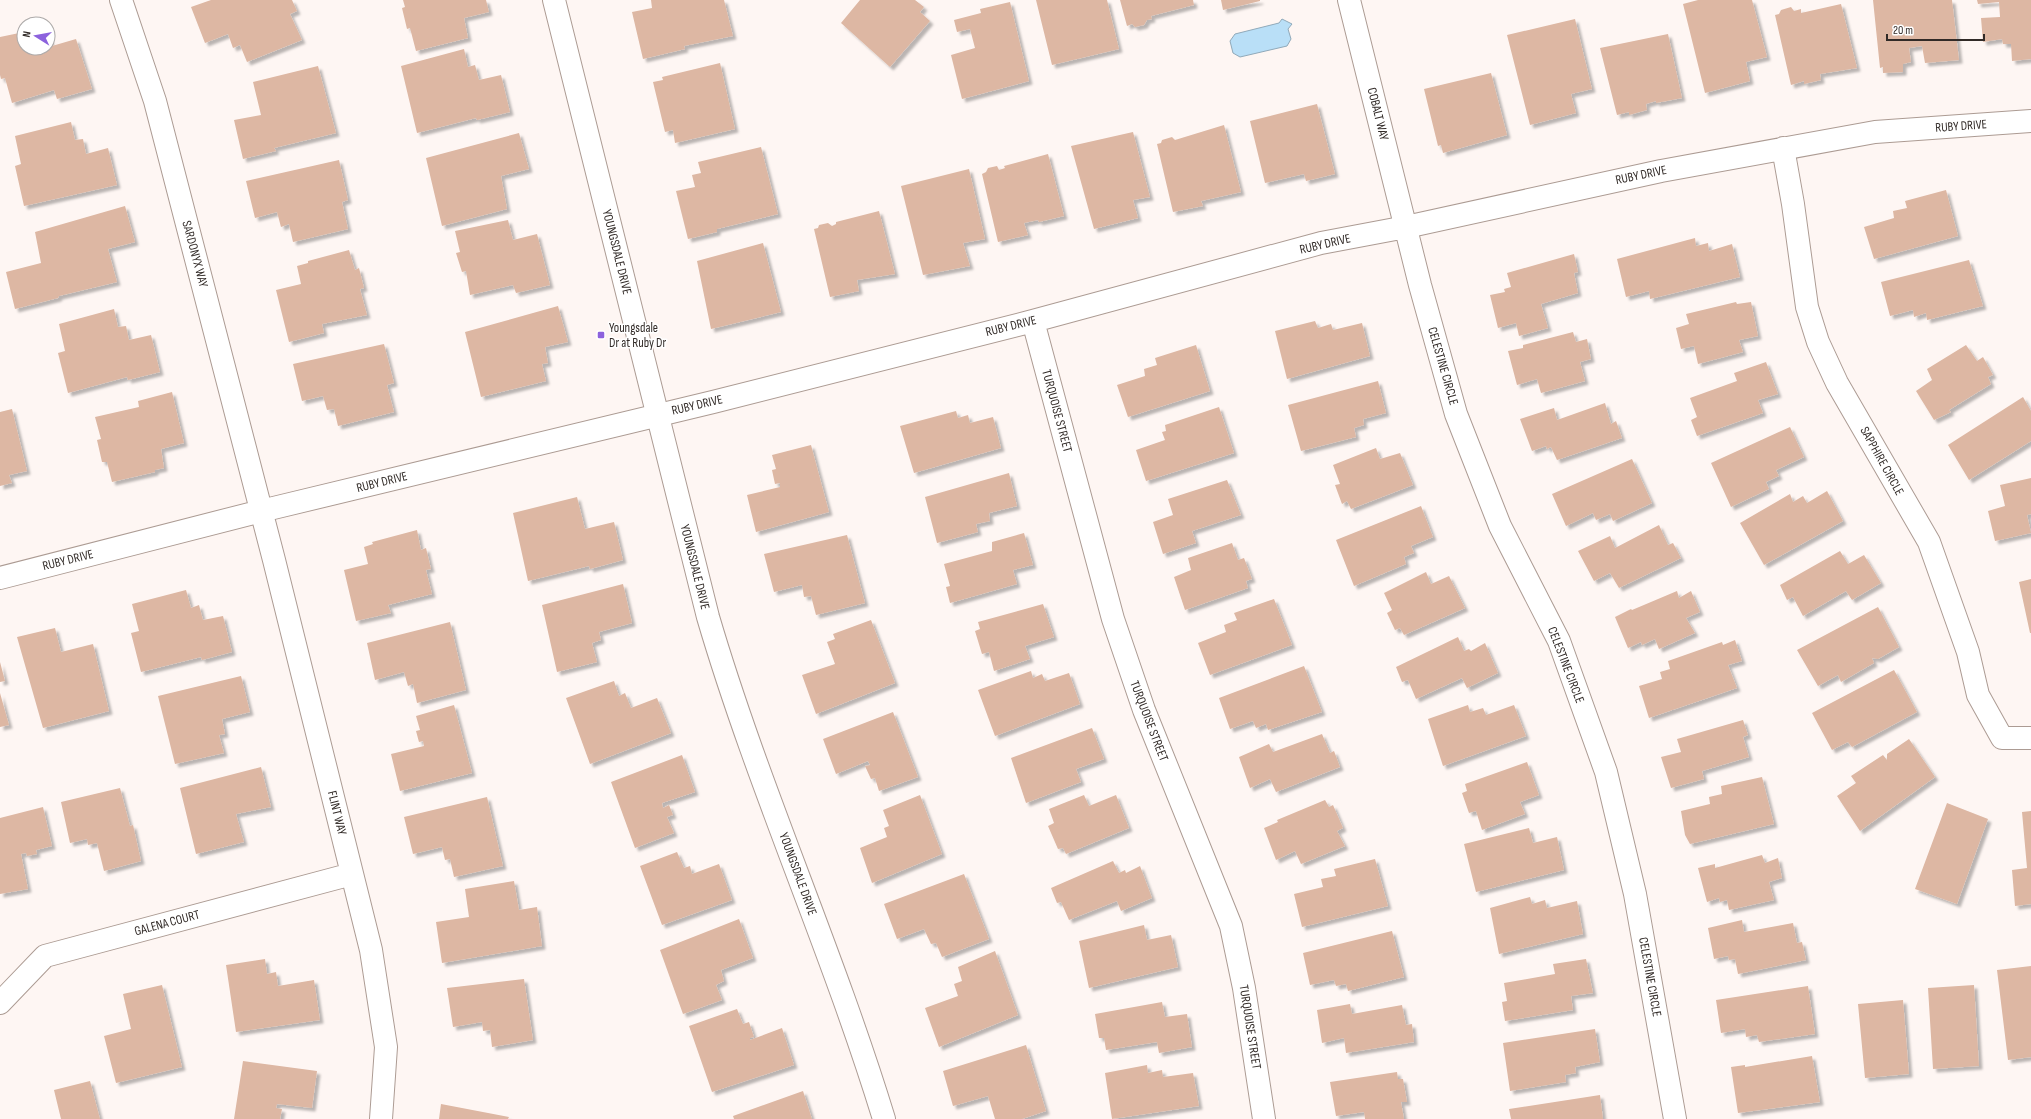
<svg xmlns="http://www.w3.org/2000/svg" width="2031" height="1119" viewBox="0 0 2031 1119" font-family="'Sofia Sans Condensed',sans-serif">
<defs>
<filter id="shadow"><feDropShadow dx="3.5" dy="3.5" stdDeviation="1" flood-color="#0004"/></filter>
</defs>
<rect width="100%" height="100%" fill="#fef6f3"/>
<!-- water -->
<path fill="#b9dff7" stroke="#90a9b9" d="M 1282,19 L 1292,24 L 1288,29 L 1291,39 L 1287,46 L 1240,57 L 1233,53 L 1230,41 L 1235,34 L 1279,23 Z"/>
<!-- building -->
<path fill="#ddb7a3" filter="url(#shadow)" d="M 211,0 L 292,0 L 297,11 L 290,14 L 302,40 L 247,62 L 240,45 L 233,48 L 228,34 L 205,43 L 191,7 Z
M 403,0 L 486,0 L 489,12 L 464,18 L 468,38 L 416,51 L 410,28 L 407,29 L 402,8 L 405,7 Z
M 651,0 L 724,0 L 733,36 L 684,46 L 685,49 L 643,59 L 632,12 L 652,8 Z
M 860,0 L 915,0 L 924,7 L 920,12 L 930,21 L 890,67 L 841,23 Z
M 1036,0 L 1107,0 L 1119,49 L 1052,65 Z
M 1120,0 L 1193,0 L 1194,5 L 1151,16 L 1152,19 L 1147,20 L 1144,25 L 1135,27 L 1132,24 L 1127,26 Z
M 1221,0 L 1260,0 L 1260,1 L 1223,10 Z
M 1698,0 L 1752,0 L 1767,57 L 1746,62 L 1750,81 L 1705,93 L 1683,4 Z
M 1873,0 L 1952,0 L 1959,60 L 1925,63 L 1922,46 L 1909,48 L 1911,62 L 1903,64 L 1903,72 L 1883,73 L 1883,67 L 1880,68 Z
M 1977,0 L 2031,0 L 2031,59 L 2012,61 L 2011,44 L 2003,44 L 2002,39 L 1983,42 L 1981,18 L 2000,17 L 1999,2 L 1978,4 Z
M 1010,2 L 1029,81 L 962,99 L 951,55 L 975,48 L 970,29 L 957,32 L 954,20 L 981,13 L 980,9 Z
M 1841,4 L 1857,68 L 1820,74 L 1821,80 L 1804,84 L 1804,81 L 1791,85 L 1775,15 L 1779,14 L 1781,10 L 1791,7 L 1794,11 L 1801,9 L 1801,13 Z
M 1575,19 L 1592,89 L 1571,94 L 1576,113 L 1530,125 L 1507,35 Z
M 24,32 L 24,48 L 48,48 L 48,34 L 52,46 L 76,39 L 92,89 L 57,99 L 54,90 L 12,103 L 5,78 L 1,79 L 0,75 L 0,37 Z
M 1668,34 L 1682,98 L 1656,103 L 1656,101 L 1646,104 L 1647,110 L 1629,115 L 1629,112 L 1617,115 L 1600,48 Z
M 464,49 L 468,67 L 475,65 L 479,80 L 501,75 L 510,112 L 477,120 L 476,118 L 417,133 L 401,66 Z
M 720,63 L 735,129 L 675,143 L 673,130 L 665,132 L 653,82 L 663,80 L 662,77 Z
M 318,66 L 336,133 L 274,148 L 276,151 L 243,159 L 234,120 L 261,115 L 253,82 Z
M 1491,73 L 1507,135 L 1443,153 L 1441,145 L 1438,146 L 1424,89 Z
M 1317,104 L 1335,174 L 1306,181 L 1304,174 L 1265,183 L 1250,121 Z
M 71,122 L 75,140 L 83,139 L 86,154 L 108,148 L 117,185 L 24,206 L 15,166 L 21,164 L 15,136 Z
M 1224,125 L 1241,192 L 1201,201 L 1203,206 L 1173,212 L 1157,144 L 1161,143 L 1162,140 L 1172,137 L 1175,140 Z
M 1133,132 L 1150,197 L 1133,200 L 1138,218 L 1094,229 L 1071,146 Z
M 519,133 L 529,169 L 501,176 L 507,209 L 442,226 L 426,158 Z
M 761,147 L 778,214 L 717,229 L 717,232 L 688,239 L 676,191 L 695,187 L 692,175 L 701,173 L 698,162 Z
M 1048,154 L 1064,216 L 1039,222 L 1038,220 L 1024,223 L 1028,235 L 998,242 L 982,174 L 986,172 L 988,168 L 997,166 L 999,170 L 1005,168 L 1004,166 Z
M 339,160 L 348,200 L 342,202 L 348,229 L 293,242 L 289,224 L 281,227 L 277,212 L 255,218 L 246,181 Z
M 969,169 L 985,239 L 963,243 L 970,266 L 923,275 L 901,186 Z
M 1946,190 L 1958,236 L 1874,259 L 1864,227 L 1894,218 L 1893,211 L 1907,208 L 1905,201 Z
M 125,206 L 135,242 L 108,249 L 117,282 L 59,296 L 58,298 L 15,309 L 6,272 L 41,263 L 35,232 Z
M 879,211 L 895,274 L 857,280 L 859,291 L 830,297 L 814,229 L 818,228 L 819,225 L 828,223 L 832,226 L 836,224 L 836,222 Z
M 508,220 L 513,240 L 537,234 L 550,285 L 516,293 L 513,285 L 470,295 L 466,271 L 462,272 L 456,253 L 460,252 L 455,231 Z
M 1695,238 L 1696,246 L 1708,243 L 1709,251 L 1732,244 L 1740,277 L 1650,299 L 1649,291 L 1626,297 L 1617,259 Z
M 763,243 L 781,312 L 711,329 L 697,261 Z
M 349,250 L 355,270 L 359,268 L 364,288 L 360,289 L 367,315 L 322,324 L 324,333 L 289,342 L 276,290 L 301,284 L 297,266 L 308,263 L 308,261 Z
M 1574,254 L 1578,272 L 1574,273 L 1578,293 L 1541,304 L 1548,328 L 1519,336 L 1516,323 L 1498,328 L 1490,295 L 1505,292 L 1504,289 L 1511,287 L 1507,273 Z
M 1969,260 L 1983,306 L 1927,320 L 1926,313 L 1914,317 L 1913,310 L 1890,316 L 1881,282 Z
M 1736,302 L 1737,304 L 1751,302 L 1758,336 L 1739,340 L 1743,352 L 1698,364 L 1694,346 L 1681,349 L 1676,328 L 1689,324 L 1686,314 Z
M 558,306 L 568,342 L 545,347 L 548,363 L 542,364 L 546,381 L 481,397 L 465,332 Z
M 114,309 L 118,327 L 126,326 L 129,340 L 151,335 L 160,372 L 128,380 L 127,377 L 68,393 L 58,353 L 65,351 L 59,324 Z
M 1315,321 L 1318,328 L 1331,324 L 1333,330 L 1362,323 L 1370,356 L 1287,379 L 1275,331 Z
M 1573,332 L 1576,342 L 1587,339 L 1591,359 L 1580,362 L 1585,381 L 1541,393 L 1537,379 L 1517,385 L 1508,351 L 1523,348 L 1523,345 Z
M 384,344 L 394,383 L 387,385 L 394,412 L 338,426 L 334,409 L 327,410 L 323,396 L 302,401 L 293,364 Z
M 1196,345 L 1210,391 L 1128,417 L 1117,385 L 1145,376 L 1144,369 L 1157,365 L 1155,358 Z
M 1966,345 L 1977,361 L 1983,357 L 1993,375 L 1988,377 L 1991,384 L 1949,410 L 1951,412 L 1934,420 L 1916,391 L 1932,380 L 1927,369 Z
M 1766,362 L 1778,394 L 1758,400 L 1763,413 L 1697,436 L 1691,420 L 1697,417 L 1690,398 L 1737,381 L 1734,373 Z
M 1378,381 L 1386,413 L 1363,419 L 1364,425 L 1354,428 L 1356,437 L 1301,451 L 1288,405 Z
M 172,392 L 184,443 L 161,449 L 164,468 L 155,470 L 155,472 L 112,482 L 107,462 L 102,462 L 97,440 L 101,439 L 95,417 L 139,407 L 138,401 Z
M 2023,397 L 2031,411 L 2031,441 L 1969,480 L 1948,445 Z
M 1605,403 L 1611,424 L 1616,421 L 1622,438 L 1557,460 L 1551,447 L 1547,449 L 1546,446 L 1532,451 L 1520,419 L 1554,408 L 1557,420 Z
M 1219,407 L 1234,453 L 1146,481 L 1136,450 L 1165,440 L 1162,432 L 1166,431 L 1165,425 Z
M 12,409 L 27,471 L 9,475 L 12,483 L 0,486 L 0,412 Z
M 956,411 L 958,418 L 968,415 L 970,423 L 993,417 L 1001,448 L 914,473 L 900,426 Z
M 1790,427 L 1804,457 L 1776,470 L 1779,476 L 1766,482 L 1769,489 L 1731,507 L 1711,463 Z
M 811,445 L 829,512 L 756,532 L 747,495 L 780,487 L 780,483 L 775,484 L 772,470 L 776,469 L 772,455 Z
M 1376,448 L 1380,459 L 1400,453 L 1413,485 L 1351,509 L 1347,501 L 1342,504 L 1335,485 L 1340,484 L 1333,465 Z
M 1632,459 L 1652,503 L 1613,521 L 1610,514 L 1596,520 L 1593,513 L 1566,526 L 1552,494 Z
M 1009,473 L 1017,506 L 989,513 L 990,521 L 976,524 L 978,532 L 937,543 L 925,497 Z
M 2031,478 L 2031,514 L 2027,515 L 2031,533 L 1995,541 L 1988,511 L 2005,506 L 2000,485 Z
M 1227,480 L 1241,515 L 1192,531 L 1196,543 L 1163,554 L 1153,522 L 1173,515 L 1168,499 Z
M 1827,491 L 1843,521 L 1764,565 L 1740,523 L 1790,494 L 1793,502 L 1803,496 L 1807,503 Z
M 577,497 L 585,529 L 614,522 L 623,560 L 590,569 L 589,566 L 528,581 L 513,513 Z
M 1421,506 L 1433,537 L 1411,546 L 1414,553 L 1404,557 L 1406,564 L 1354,586 L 1336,540 Z
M 1659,525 L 1668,545 L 1673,543 L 1681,558 L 1619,588 L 1610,573 L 1594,581 L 1578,551 L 1610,536 L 1615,548 Z
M 417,530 L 421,550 L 426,548 L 431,569 L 426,570 L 432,594 L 388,605 L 391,613 L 356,621 L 344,570 L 368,564 L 364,547 L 373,544 L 372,542 Z
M 1024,533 L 1033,565 L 1013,570 L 1017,584 L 950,603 L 946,587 L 950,586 L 944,564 L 992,551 L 992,542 Z
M 847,535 L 865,603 L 816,615 L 811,596 L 804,597 L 802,585 L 774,592 L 764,554 Z
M 1232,543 L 1238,560 L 1244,558 L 1252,579 L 1246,581 L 1248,588 L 1185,610 L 1174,577 L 1191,570 L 1188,558 Z
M 1840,551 L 1848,564 L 1864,555 L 1881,583 L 1852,600 L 1846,591 L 1803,616 L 1793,597 L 1787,600 L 1780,585 Z
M 1426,572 L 1431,584 L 1449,576 L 1465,608 L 1404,635 L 1400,628 L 1395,630 L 1387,613 L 1392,610 L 1384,593 Z
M 2031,579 L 2031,633 L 2030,633 L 2019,582 Z
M 623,584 L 632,623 L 599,632 L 601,640 L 592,643 L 597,662 L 557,672 L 542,605 Z
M 186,590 L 191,608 L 199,605 L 203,620 L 223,616 L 232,652 L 202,660 L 201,657 L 141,672 L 131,633 L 139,631 L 132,604 Z
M 1677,591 L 1679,598 L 1691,591 L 1700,612 L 1686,618 L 1695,633 L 1659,649 L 1655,639 L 1642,645 L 1641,642 L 1628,648 L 1615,617 L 1631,609 L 1632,610 Z
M 1274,599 L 1292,645 L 1210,675 L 1198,643 L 1226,632 L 1224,625 L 1237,620 L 1234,613 Z
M 1043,604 L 1054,637 L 1025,646 L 1030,659 L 994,671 L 989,652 L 982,654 L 975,631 L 980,629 L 978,622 Z
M 1878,607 L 1899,647 L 1878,659 L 1872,658 L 1874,663 L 1841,682 L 1838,675 L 1818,686 L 1797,650 Z
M 871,620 L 895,683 L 816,714 L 802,675 L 835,664 L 827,642 L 835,639 L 833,634 Z
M 450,622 L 466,690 L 417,703 L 413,684 L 408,686 L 404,672 L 375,680 L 367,643 Z
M 55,628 L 61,652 L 93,644 L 109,711 L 43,728 L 17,637 Z
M 1458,637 L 1464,651 L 1469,649 L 1471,651 L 1485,643 L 1498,673 L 1467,688 L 1462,678 L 1416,699 L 1408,680 L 1402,682 L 1396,667 Z
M 1735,640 L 1742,661 L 1728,665 L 1737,688 L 1649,718 L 1639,686 L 1662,679 L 1660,672 L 1670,669 L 1668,661 L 1722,642 L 1723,645 Z
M 0,662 L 5,681 L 0,682 Z
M 1304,666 L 1322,712 L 1268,730 L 1266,724 L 1256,728 L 1253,721 L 1230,729 L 1219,698 Z
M 1894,670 L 1917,712 L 1852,747 L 1848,742 L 1832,750 L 1812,713 Z
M 1031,671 L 1033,678 L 1042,674 L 1045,681 L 1069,673 L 1080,704 L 995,736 L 978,690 Z
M 241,676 L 250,712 L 222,719 L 225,734 L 219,735 L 224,753 L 175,764 L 158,696 Z
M 614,681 L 619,696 L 625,693 L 631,708 L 657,698 L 671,733 L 590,764 L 566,698 Z
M 0,693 L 9,725 L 0,727 Z
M 454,705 L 472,773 L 400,791 L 391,754 L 424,746 L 423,741 L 419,742 L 416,731 L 420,730 L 416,716 Z
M 1468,705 L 1470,712 L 1483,708 L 1486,715 L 1514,705 L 1526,736 L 1443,766 L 1428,719 Z
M 893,712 L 918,777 L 879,791 L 875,778 L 871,779 L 865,766 L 870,765 L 868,761 L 836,774 L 823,739 Z
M 1743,720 L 1748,735 L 1743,737 L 1749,757 L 1702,771 L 1704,779 L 1671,788 L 1661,757 L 1681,752 L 1677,739 Z
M 1092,728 L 1104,759 L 1076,769 L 1081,782 L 1026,803 L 1011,758 Z
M 1322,734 L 1330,753 L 1334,751 L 1340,767 L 1276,792 L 1270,779 L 1250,788 L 1239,757 L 1269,744 L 1273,752 Z
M 1909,739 L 1935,777 L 1860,831 L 1837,796 L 1856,783 L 1851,776 L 1883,755 L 1887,760 L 1887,754 Z
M 682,755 L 695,792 L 662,803 L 663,808 L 669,805 L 673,815 L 667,817 L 674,833 L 635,848 L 611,782 Z
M 1527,762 L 1539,795 L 1520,802 L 1525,814 L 1482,830 L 1476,811 L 1469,813 L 1462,793 L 1467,791 L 1465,784 Z
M 261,767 L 271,807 L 236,814 L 244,842 L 196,854 L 180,788 Z
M 1762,777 L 1774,824 L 1690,844 L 1685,835 L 1681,811 L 1710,804 L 1709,797 L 1722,794 L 1721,786 Z
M 120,788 L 130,826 L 133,825 L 141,861 L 104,871 L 97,843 L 88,845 L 87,839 L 70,843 L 61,802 Z
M 920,795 L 942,854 L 872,883 L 860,848 L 887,837 L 884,828 L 889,826 L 883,810 Z
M 1084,795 L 1089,806 L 1116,795 L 1129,828 L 1066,854 L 1063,848 L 1058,849 L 1048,826 L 1054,823 L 1049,809 Z
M 487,797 L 503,866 L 454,877 L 450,859 L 445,860 L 442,847 L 413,854 L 404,817 Z
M 1325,800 L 1329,807 L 1333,805 L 1343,828 L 1337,831 L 1345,846 L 1301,864 L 1295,851 L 1276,860 L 1264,828 L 1278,822 L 1277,820 Z
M 1947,803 L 1988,819 L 1957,904 L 1915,889 Z
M 43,807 L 52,846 L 36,850 L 37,854 L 27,856 L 26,853 L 21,854 L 28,889 L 0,894 L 0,818 Z
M 2031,811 L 2031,904 L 2015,906 L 2012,870 L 2027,868 L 2022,812 Z
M 1529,828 L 1533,843 L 1557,837 L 1564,870 L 1476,892 L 1464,844 Z
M 677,852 L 684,868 L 690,866 L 692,874 L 719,864 L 732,900 L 662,925 L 640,866 Z
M 1762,855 L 1765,863 L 1778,858 L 1782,878 L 1769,882 L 1774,900 L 1729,910 L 1727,900 L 1720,902 L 1719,898 L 1707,902 L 1698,868 L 1715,864 L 1715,868 Z
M 1375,859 L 1388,906 L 1302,927 L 1294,894 L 1323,887 L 1321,879 L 1336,876 L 1334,869 Z
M 1113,861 L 1119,873 L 1125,870 L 1126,873 L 1140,866 L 1152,898 L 1121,911 L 1117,901 L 1069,920 L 1061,902 L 1057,903 L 1051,888 Z
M 964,874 L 989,939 L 942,957 L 936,943 L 931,944 L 924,929 L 897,939 L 884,904 Z
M 514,881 L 519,910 L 537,907 L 542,946 L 442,963 L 436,922 L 469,917 L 465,889 Z
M 1530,897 L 1532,904 L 1545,900 L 1547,908 L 1577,901 L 1583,934 L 1499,954 L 1490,908 Z
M 739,919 L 753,958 L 721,970 L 724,981 L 716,985 L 722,1000 L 683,1014 L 660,950 Z
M 1742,920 L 1744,932 L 1793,923 L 1797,943 L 1802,942 L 1806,960 L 1738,974 L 1735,959 L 1729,960 L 1728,956 L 1714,959 L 1708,928 Z
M 1144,925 L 1147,940 L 1171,935 L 1178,967 L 1089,988 L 1079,941 Z
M 1392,931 L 1404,977 L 1348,991 L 1346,984 L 1336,986 L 1334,980 L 1310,985 L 1303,953 Z
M 995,951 L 1018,1015 L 939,1047 L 925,1008 L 958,996 L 954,984 L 962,981 L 958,967 Z
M 265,959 L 267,974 L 276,972 L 278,986 L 314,980 L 320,1020 L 236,1032 L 226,965 Z
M 1586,959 L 1593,993 L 1571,996 L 1573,1010 L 1505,1021 L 1502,1002 L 1507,1001 L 1504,983 L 1555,974 L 1553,964 Z
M 2031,966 L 2031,1057 L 2008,1060 L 1997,970 Z
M 524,979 L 533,1040 L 492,1047 L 490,1030 L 483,1031 L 482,1022 L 453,1027 L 447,988 Z
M 162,985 L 182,1067 L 116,1083 L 104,1036 L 131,1029 L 123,994 Z
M 1974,985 L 1979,1066 L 1933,1069 L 1928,988 Z
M 1808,986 L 1815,1034 L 1759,1042 L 1757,1035 L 1746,1037 L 1745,1029 L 1721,1033 L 1716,1000 Z
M 1903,1000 L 1909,1074 L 1865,1078 L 1858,1004 Z
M 1162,1002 L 1165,1017 L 1187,1014 L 1192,1047 L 1159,1053 L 1157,1042 L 1106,1050 L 1104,1038 L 1099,1038 L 1095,1014 Z
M 1350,1004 L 1352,1014 L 1402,1005 L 1406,1025 L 1412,1024 L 1414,1042 L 1346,1053 L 1344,1038 L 1322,1043 L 1317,1010 Z
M 737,1009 L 743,1024 L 749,1022 L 754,1037 L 750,1038 L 750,1040 L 782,1028 L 794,1065 L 712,1092 L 689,1026 Z
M 1595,1029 L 1600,1062 L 1575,1067 L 1576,1073 L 1565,1075 L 1566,1082 L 1510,1091 L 1503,1043 Z
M 1026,1045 L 1046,1111 L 1022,1119 L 995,1119 L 988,1096 L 953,1106 L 943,1071 Z
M 1812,1056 L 1820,1102 L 1738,1113 L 1731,1067 L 1745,1065 L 1745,1067 Z
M 243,1061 L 317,1071 L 312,1108 L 277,1104 L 276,1108 L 282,1109 L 280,1119 L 234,1119 Z
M 1147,1065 L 1148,1073 L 1162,1070 L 1163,1077 L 1193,1073 L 1199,1106 L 1112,1119 L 1105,1073 Z
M 1397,1072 L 1398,1079 L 1403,1079 L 1407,1102 L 1401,1102 L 1404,1119 L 1365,1119 L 1364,1112 L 1336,1116 L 1330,1082 Z
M 90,1081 L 100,1119 L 61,1119 L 54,1090 Z
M 803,1091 L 812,1119 L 734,1119 L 733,1116 Z
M 1600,1095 L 1603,1119 L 1511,1119 L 1509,1109 Z
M 441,1104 L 509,1117 L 508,1119 L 439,1119 Z"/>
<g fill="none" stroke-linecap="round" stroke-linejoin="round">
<defs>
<path id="minor" d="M 121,0 L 155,101 L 274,560 L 371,950 L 386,1047 L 381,1119
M 1349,0 L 1420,285 L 1456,414 L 1500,526 L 1559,641 L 1606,772 L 1635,894 L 1675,1119
M 1783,148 L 1793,204 L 1807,307 L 1818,342 L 1837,383 L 1929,542 L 1968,652 L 1978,695 L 2002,738 L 2031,738
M 1033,321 L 1113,619 L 1144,710 L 1231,926 L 1244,988 L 1264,1119
M 0,578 L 261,511 L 713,402 L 1033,321 L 1321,243 L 1406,227 L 1661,171 L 1875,132 L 2031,121
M 0,1003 L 45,956 L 352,874"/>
<path id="tertiary" d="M 554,0 L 708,617 C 758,787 832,949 884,1119"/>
</defs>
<!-- minor casing -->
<use href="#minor" stroke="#ac9b93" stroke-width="24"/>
<!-- tertiary casing -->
<use href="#tertiary" stroke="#ac9b93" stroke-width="24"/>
<!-- minor -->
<use href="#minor" stroke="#fff" stroke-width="22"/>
<!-- tertiary -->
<use href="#tertiary" stroke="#fff" stroke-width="22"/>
</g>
<!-- markers -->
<rect fill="#8c62dd" stroke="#fff" stroke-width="1.5" x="597" y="331" width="8" height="8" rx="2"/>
<g text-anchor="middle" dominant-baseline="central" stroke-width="3" stroke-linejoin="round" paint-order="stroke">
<!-- street labels -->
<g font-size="13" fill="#312a27" stroke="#fff">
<text transform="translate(1378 114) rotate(76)">COBALT WAY</text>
<text transform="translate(1961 126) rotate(-4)">RUBY DRIVE</text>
<text transform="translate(1641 175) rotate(-12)">RUBY DRIVE</text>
<text transform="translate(1325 244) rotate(-13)">RUBY DRIVE</text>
<text transform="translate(617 252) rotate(76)">YOUNGSDALE DRIVE</text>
<text transform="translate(195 254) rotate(75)">SARDONYX WAY</text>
<text transform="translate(1011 326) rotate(-14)">RUBY DRIVE</text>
<text transform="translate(1443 366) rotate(74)">CELESTINE CIRCLE</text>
<text transform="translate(697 405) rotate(-13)">RUBY DRIVE</text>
<text transform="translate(1057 411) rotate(75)">TURQUOISE STREET</text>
<text transform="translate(1882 461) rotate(61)">SAPPHIRE CIRCLE</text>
<text transform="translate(382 482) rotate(-14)">RUBY DRIVE</text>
<text transform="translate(68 560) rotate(-14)">RUBY DRIVE</text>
<text transform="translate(695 567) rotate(76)">YOUNGSDALE DRIVE</text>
<text transform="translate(1566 665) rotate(69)">CELESTINE CIRCLE</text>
<text transform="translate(1149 721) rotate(69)">TURQUOISE STREET</text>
<text transform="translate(337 813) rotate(76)">FLINT WAY</text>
<text transform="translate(798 874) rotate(70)">YOUNGSDALE DRIVE</text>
<text transform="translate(167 923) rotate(-15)">GALENA COURT</text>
<text transform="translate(1650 977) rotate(80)">CELESTINE CIRCLE</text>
<text transform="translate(1250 1027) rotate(81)">TURQUOISE STREET</text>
</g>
<!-- poi labels -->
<g font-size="13" fill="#312a27" stroke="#fff" text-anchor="start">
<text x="609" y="328">Youngsdale<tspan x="609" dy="15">Dr at Ruby Dr</tspan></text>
</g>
</g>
<!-- north arrow -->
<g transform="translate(36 36) rotate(281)"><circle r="19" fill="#ffffff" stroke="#adaaa9"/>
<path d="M0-3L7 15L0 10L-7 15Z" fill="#8c62dd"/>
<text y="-6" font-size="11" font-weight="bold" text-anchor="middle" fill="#312a27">N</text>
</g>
<!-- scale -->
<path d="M1887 34v6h97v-6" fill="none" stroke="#312a27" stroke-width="2"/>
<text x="1893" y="34" font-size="12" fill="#312a27" stroke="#ffffff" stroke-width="3" paint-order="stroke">20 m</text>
</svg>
